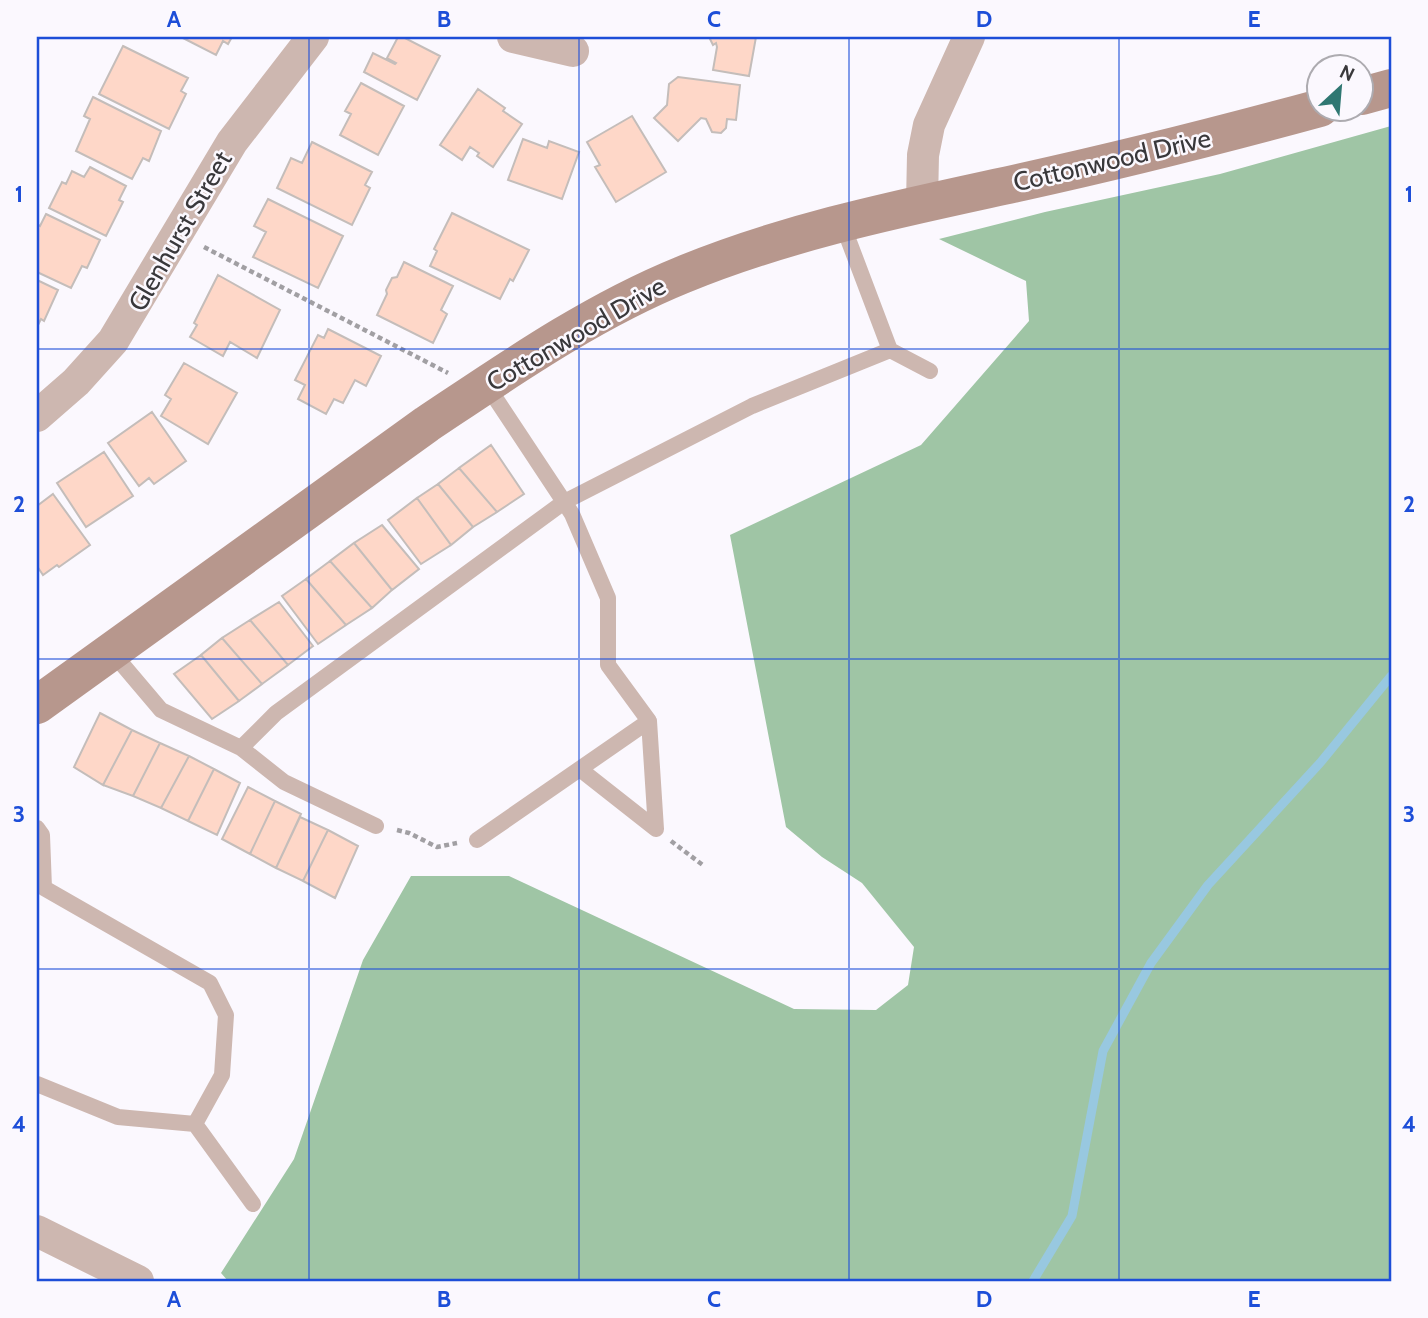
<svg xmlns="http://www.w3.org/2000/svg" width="1428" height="1318" viewBox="0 0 1428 1318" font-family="Cabin,sans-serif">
<rect width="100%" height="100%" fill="#fbf8fe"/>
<!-- forest -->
<path fill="#9fc5a5" d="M 1391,126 L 1391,1281 L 228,1281 L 221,1273 L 294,1159 L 363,960 L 411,876 L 509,876 L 794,1009 L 876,1010 L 908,985 L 914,947 L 862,883 L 822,857 L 786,827 L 730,535 L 921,445 L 1029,321 L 1026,281 L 939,239 L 1045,212 L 1220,174 Z"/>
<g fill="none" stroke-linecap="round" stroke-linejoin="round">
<!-- stream -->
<path stroke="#98c8e0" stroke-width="9" d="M 1033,1281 L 1072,1216 L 1103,1051 L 1151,963 L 1208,885 L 1320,763 L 1391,676"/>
</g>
<!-- building -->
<path fill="#fed7c8" stroke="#c4bdba" stroke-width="2" d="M 181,37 L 232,37 L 228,44 L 223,41 L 216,55 Z
M 398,37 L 403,37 L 440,56 L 417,100 L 364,72 L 373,53 L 395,64 L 396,63 L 387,58 Z
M 709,37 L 756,37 L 749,76 L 713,70 L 717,47 L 716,43 L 713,45 Z
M 123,46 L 188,78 L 181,91 L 186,94 L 169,129 L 99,94 Z
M 678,77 L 740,85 L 736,120 L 727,119 L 726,128 L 721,133 L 712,132 L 706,119 L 701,118 L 678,141 L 654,118 L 667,105 L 669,84 Z
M 361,83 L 404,106 L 378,155 L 340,135 L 351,114 L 345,111 Z
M 478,89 L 505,108 L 503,111 L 522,124 L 493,167 L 477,156 L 479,153 L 470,147 L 462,160 L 440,145 Z
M 93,97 L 161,131 L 149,161 L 143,158 L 132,179 L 76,151 L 90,119 L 84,116 Z
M 632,116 L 666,172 L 616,202 L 595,167 L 600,165 L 587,142 Z
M 523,139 L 547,148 L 549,141 L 579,152 L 562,199 L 508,180 Z
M 312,142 L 372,172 L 365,185 L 370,188 L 352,225 L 277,188 L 291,158 L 302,163 Z
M 90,167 L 126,186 L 119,200 L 123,202 L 106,236 L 49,208 L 62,182 L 66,184 L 72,171 L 84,177 Z
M 268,199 L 343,236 L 318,288 L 253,257 L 266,232 L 254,226 Z
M 452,213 L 529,250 L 513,281 L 510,279 L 500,299 L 430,266 L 437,251 L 434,249 Z
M 46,214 L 100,240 L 87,268 L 82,266 L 71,288 L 37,272 L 37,224 L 40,226 Z
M 404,262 L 453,286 L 441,310 L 447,314 L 433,343 L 377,315 L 387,294 L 386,290 L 392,278 L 397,277 Z
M 218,275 L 280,310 L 257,358 L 230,342 L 223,356 L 190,337 L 197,325 L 194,323 Z
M 37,280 L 58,290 L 44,321 L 41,319 L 37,327 Z
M 328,329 L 381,356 L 366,386 L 355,380 L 343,403 L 334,399 L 326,414 L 298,399 L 305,385 L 295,380 L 318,335 L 324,338 Z
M 184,363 L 237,393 L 208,444 L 161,416 L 171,399 L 165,395 Z
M 152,412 L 186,461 L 154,484 L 149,478 L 139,486 L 108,443 Z
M 491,445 L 524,494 L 497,512 L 459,468 Z
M 104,452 L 133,496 L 86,527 L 57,483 Z
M 459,468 L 497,512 L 473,527 L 438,484 Z
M 438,484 L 473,527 L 451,545 L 417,498 Z
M 53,494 L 90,545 L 59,567 L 57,565 L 43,575 L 37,566 L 37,506 Z
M 417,498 L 451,545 L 421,564 L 388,520 Z
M 382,525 L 419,569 L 392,590 L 354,543 Z
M 354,543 L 392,590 L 372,608 L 330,561 Z
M 330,561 L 372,608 L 346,625 L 306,579 Z
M 306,579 L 346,625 L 318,644 L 282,596 Z
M 279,602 L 313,646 L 288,665 L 250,620 Z
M 250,620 L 288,665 L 262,684 L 222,638 Z
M 222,638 L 262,684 L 239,701 L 201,655 Z
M 201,655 L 239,701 L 212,719 L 174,674 Z
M 100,713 L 132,730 L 103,785 L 74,767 Z
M 132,730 L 160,743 L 133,796 L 103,785 Z
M 160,743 L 189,756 L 161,808 L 133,796 Z
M 189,756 L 214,769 L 188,821 L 161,808 Z
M 214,769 L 240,783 L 217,835 L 188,821 Z
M 248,787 L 275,801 L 250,854 L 222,839 Z
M 275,801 L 301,814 L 276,868 L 250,854 Z
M 300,817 L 328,830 L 303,881 L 276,868 Z
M 328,830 L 358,846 L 335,898 L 303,881 Z"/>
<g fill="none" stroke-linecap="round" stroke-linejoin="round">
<!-- path -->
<path stroke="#a19fa3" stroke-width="4.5" stroke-dasharray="5 3.5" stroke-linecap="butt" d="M 204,247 L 448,373
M 397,830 L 409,833 L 437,847 L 457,843
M 671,841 L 704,866"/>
<!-- lane -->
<path stroke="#cdb7b0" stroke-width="16" d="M 842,223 L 890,350 L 930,371
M 111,651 L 161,710 L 241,748 L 284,782 L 376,826
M 649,721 L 656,829
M 241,748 L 276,713 L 564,502 L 752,406 L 890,350
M 581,770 L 656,829
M 37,828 L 42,835 L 44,888
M 477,840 L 649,721 L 608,665 L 608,598 L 572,514 L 486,384
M 44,888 L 210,983 L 226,1015 L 222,1075 L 195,1124
M 37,1084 L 118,1117 L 195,1124 L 253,1204"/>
<!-- street -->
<path stroke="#cdb7b0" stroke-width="32" d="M 513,37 L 573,51
M 922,203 L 923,155 L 929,125 L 969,37
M 37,416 L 76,382 L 113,341 L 232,142 L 313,37
M 37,1231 L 138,1281"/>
<!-- secondary -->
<path stroke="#b7978d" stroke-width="38" d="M 1362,96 L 1391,88
M 37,705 L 427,424 C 508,370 591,312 682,275 C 791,230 908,207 1022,182 C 1122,160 1221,135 1320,108"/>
</g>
<!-- grid -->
<path fill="none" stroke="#1d4ed8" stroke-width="2" stroke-opacity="0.55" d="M 309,37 L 309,1281M 579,37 L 579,1281M 849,37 L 849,1281M 1119,37 L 1119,1281M 37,349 L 1391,349M 37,659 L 1391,659M 37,969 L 1391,969"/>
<g text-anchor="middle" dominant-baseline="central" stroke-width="5" stroke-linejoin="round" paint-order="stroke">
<!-- street labels -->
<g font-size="26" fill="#39383b" stroke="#fbf8fe">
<text transform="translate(1112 160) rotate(-13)">Cottonwood Drive</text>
<text transform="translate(180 231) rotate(-60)">Glenhurst Street</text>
<text transform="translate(576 334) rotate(-30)">Cottonwood Drive</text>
</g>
</g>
<!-- border -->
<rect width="1428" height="1318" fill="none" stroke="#fbf8fe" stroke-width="77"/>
<!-- north arrow -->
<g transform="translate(1340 88) rotate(26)"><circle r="33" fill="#fbf8fe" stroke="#adabb0" stroke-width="2"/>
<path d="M0-5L12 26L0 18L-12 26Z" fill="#2f7772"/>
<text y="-10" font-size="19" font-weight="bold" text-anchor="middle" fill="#39383b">N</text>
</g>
<rect x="38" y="38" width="1352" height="1242" fill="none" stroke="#1d4ed8" stroke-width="2.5"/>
<g font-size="23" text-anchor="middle" font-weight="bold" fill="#1d4ed8">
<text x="174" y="27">A</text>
<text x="444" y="27">B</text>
<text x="714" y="27">C</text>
<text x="984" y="27">D</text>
<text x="1254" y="27">E</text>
<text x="19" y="202">1</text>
<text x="1409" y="202">1</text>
<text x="19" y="512">2</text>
<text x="1409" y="512">2</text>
<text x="19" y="822">3</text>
<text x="1409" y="822">3</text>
<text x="19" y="1132">4</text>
<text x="1409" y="1132">4</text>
<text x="174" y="1307">A</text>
<text x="444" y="1307">B</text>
<text x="714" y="1307">C</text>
<text x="984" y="1307">D</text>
<text x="1254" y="1307">E</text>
</g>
</svg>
